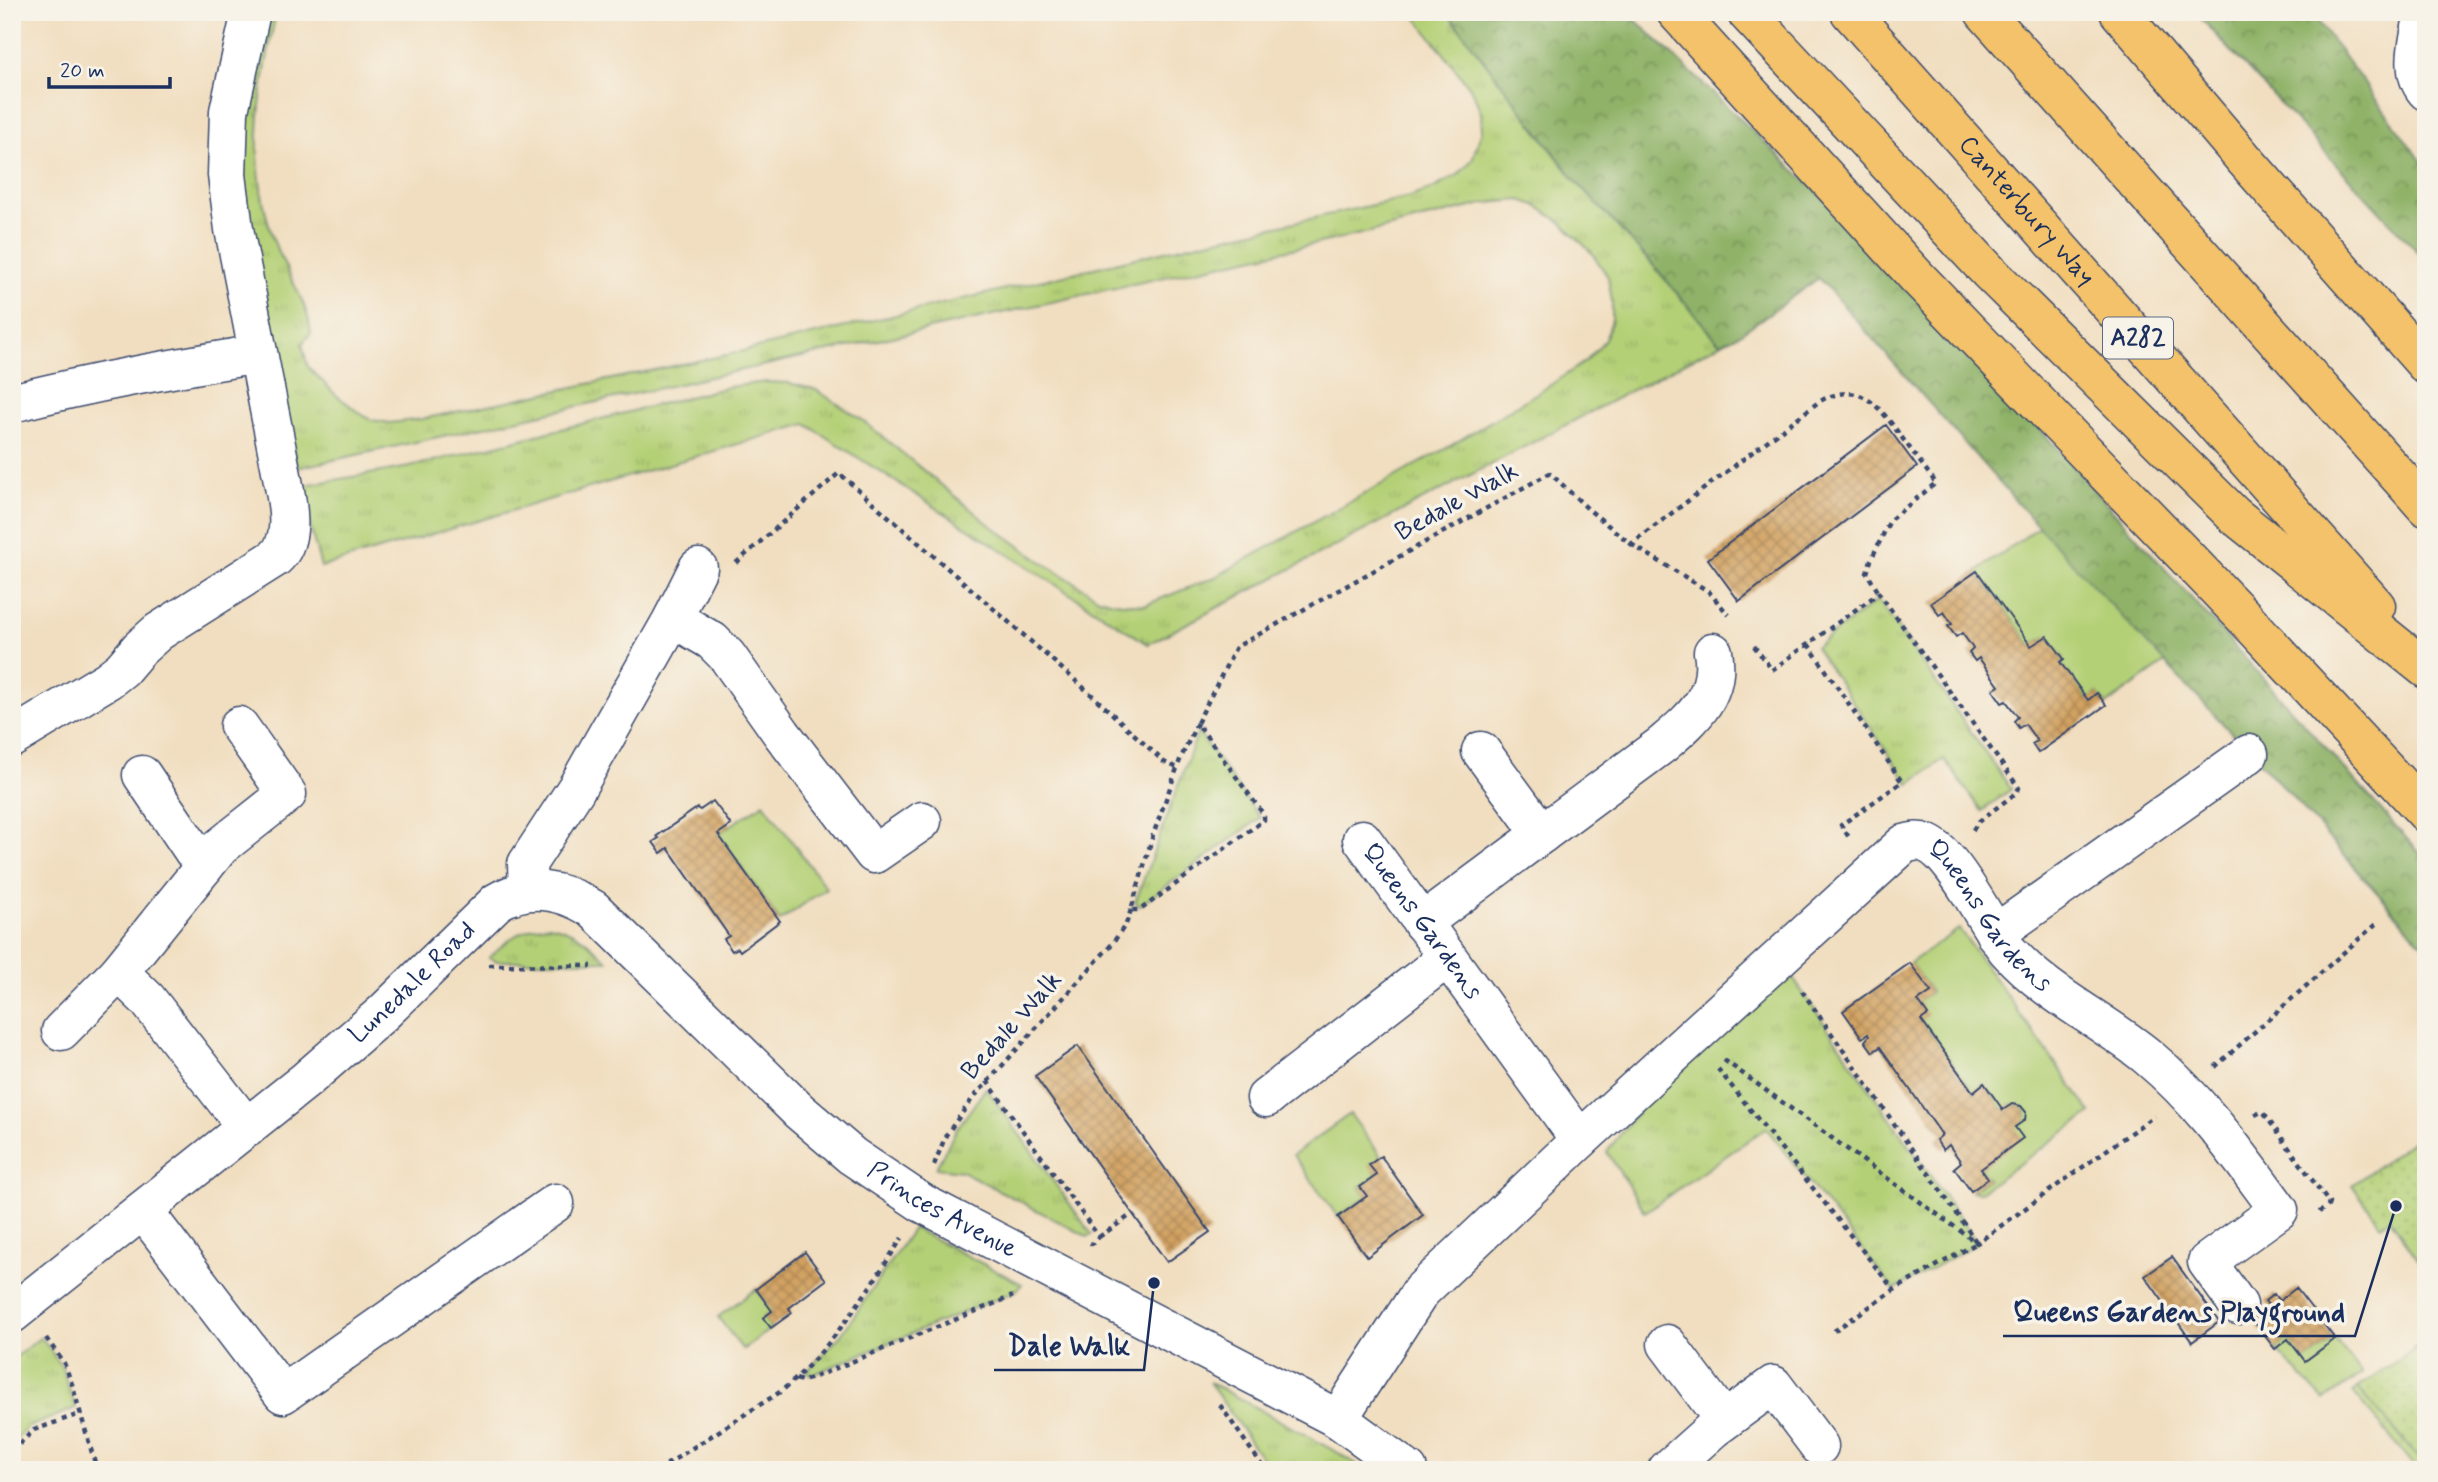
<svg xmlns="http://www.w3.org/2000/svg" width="2438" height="1482" viewBox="0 0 2438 1482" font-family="Mynerve,sans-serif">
<defs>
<pattern id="grass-tufts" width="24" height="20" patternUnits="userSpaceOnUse" patternTransform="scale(1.75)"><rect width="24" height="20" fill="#b4d076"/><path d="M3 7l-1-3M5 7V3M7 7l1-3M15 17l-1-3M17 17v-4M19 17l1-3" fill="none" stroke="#9ab368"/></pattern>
<pattern id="forest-crowns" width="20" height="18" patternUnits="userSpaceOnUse" patternTransform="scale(1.75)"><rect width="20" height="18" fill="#8fb267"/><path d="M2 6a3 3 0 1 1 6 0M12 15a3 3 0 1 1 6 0" fill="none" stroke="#749158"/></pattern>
<pattern id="park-dots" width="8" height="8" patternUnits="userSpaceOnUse" patternTransform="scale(1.75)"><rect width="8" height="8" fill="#b4d076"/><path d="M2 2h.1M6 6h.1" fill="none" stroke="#9ab368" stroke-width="1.8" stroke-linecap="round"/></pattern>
<pattern id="building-cross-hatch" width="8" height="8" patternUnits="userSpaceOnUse" patternTransform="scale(1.75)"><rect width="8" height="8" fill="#d2a261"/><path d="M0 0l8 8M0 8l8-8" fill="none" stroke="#aa8453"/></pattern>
</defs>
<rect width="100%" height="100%" fill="#f7f3e8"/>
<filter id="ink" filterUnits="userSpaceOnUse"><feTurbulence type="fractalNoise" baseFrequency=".0143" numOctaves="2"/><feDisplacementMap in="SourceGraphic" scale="14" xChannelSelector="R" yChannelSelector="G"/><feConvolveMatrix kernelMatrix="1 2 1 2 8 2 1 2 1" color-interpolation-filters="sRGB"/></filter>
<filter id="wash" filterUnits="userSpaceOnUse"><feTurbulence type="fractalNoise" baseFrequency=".00686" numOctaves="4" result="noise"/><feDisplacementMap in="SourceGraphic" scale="28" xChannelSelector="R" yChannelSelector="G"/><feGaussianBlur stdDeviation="1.57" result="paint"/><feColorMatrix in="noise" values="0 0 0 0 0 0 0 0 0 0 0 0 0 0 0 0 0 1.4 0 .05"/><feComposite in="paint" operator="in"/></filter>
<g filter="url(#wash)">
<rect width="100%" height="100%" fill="#f1dec0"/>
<!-- grass -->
<path fill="url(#grass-tufts)" stroke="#68806a" stroke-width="2" d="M 260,12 L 276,12 C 260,94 246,157 273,239 C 284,270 308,301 311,333 L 302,344 L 308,367 L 336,395 L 364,416 L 372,420 L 390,423 L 422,419 L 740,352 L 1203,242 L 1410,197 L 1434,188 L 1458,175 L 1472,160 L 1482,130 L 1481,113 L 1473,92 L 1412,12 L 1447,12 L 1574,179 L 1654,266 L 1720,344 L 1148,644 L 806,424 L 321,567 L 299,486 L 410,467 L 728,387 L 766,382 L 789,383 L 816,390 L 861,419 L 985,521 L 1042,562 L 1099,598 L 1114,602 L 1145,605 L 1213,578 L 1445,449 L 1552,384 L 1586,361 L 1605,340 L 1612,320 L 1612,301 L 1608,277 L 1592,253 L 1561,222 L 1535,205 L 1520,200 L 1487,203 L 1374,231 L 297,468 L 244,223 L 244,80 Z
M 1878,600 L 2011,789 L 1982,811 L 1944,759 L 1909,784 L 1815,647 Z
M 1198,732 L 1260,818 L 1139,906 L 1135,903 Z
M 549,925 C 575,929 590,944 608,961 L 496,961 L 489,958 C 507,940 522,927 549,925 Z
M 1778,957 L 1977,1243 L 1894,1290 L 1766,1128 L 1645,1212 L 1607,1152 L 1692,1038 Z
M 986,1088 L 1092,1235 L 1088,1237 L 962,1171 L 936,1168 L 956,1130 Z
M 913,1228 L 1022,1284 L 1016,1291 L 811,1375 L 808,1372 L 809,1369 L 841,1335 Z
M 41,1337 L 61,1366 L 76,1408 L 28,1427 L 12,1443 L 12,1360 Z
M 2423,1343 L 2426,1348 L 2426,1470 L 2417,1470 L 2353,1392 Z
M 1209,1382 L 1344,1456 L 1364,1470 L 1270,1470 Z"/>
<!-- forest -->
<path fill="url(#forest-crowns)" stroke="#557062" stroke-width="2" d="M 1447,12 L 1627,12 L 1882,253 L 2426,860 L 2426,948 L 2289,793 L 2080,574 L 1819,278 L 1740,334 L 1720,344 L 1654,266 L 1574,179 Z
M 2195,12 L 2311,12 L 2426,167 L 2426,261 Z"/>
<!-- park -->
<path fill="url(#park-dots)" stroke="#68806a" stroke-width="2" d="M 2426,1132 L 2426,1271 L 2390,1219 L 2381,1225 L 2352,1185 Z
M 2426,1341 L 2426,1466 L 2358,1388 Z"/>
<!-- garden -->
<path fill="#b4d076" stroke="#68806a" stroke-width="2" d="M 2039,527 L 2165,663 L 2106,705 L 2097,693 L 2088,700 L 2060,662 L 2064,659 L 2047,636 L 2031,646 L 1977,571 Z
M 764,803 L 826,888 L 780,921 L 718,834 Z
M 1959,929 L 2091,1113 L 1980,1192 L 1971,1191 L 1988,1179 L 1981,1169 L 2015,1127 L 2025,1120 L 2026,1112 L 2021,1106 L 2012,1104 L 2003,1110 L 1984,1084 L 1973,1092 L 1921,1020 L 1918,1001 L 1931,992 L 1910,963 Z
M 1350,1114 L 1381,1156 L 1370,1165 L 1377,1175 L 1360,1187 L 1367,1196 L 1338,1217 L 1293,1155 Z
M 756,1289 L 772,1311 L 763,1318 L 771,1328 L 743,1350 L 718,1317 Z
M 2288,1339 L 2305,1361 L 2335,1339 L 2362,1374 L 2324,1400 L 2275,1349 Z"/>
<g id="blocks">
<!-- building -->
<path fill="url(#building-cross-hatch)" d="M 1886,425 L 1917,467 L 1739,601 L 1708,559 Z
M 1977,571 L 2031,646 L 2047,636 L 2064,659 L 2060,662 L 2088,700 L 2097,693 L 2106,705 L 2038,753 L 2032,744 L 2037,741 L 2025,724 L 2019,728 L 2014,721 L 2018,717 L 2006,701 L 2002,703 L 1993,690 L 1999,686 L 1979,658 L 1975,661 L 1969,653 L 1973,649 L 1972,647 L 1962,633 L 1956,637 L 1948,626 L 1952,624 L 1944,612 L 1939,615 L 1931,603 Z
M 713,801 L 731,825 L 718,834 L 780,921 L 740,951 L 738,948 L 732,951 L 724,939 L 729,936 L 668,848 L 661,853 L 653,842 L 659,838 L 657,836 L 697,808 L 700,810 Z
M 1910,963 L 1931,992 L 1918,1001 L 1928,1015 L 1921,1020 L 1973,1092 L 1984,1083 L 2003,1110 L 2012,1104 L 2021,1106 L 2026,1112 L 2025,1120 L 2015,1127 L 2023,1138 L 1981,1169 L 1988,1179 L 1971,1191 L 1954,1168 L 1961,1162 L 1951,1148 L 1949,1145 L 1943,1150 L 1936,1140 L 1942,1135 L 1890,1061 L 1880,1047 L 1873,1052 L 1865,1041 L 1869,1036 L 1868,1034 L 1862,1038 L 1843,1011 Z
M 1078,1046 L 1210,1232 L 1167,1262 L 1035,1076 Z
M 1381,1156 L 1423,1215 L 1367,1257 L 1338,1217 L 1367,1196 L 1360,1187 L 1377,1175 L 1369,1165 Z
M 805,1252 L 826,1280 L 789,1308 L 792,1313 L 771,1328 L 763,1318 L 772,1311 L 756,1289 Z
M 2172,1257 L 2219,1322 L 2192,1342 L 2145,1276 Z
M 2296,1288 L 2335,1339 L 2305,1361 L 2288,1339 L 2275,1349 L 2252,1319 L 2269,1306 L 2265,1301 L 2274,1294 L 2279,1301 Z"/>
</g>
</g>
<g filter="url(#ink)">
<use href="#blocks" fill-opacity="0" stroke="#3b496d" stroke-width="2"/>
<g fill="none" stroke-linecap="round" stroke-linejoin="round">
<defs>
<g id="minor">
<path d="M 2424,12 C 2420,37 2408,70 2426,91"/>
<path d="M 12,403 C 93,382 175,368 258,354"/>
<path d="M 673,618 L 712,641 L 727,656 L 782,734 L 874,854 L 922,821"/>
<path d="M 12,738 L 108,680 L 122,669 L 139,649 L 158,632 L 275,558 C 293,542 289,513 285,491 L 234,229 L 227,175 L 229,111 L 251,12"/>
<path d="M 1481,751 L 1542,834"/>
<path d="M 142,775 L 204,867"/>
<path id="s1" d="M 1362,839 L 1580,1140"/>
<path d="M 528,890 L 527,864 L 576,789 L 673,618 L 698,568"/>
<path d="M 1422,923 L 1663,744 C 1693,718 1721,695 1713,652"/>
<path d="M 1995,934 L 2249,754"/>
<path d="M 119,972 L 147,999 L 247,1128"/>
<path d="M 61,1031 L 119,972 L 220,847 L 287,794 L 239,726"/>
<path d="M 1266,1098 L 1447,958"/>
<path d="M 143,1210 L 283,1394 L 555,1203"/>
<path id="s2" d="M 12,1314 L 306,1080 L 383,1013 L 497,902 C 529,883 563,890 593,909 L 799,1111 L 852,1156 L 922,1203 L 1338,1419 L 1408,1470"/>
<path d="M 1667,1344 L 1724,1420"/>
<path id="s3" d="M 1338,1419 L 1421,1291 L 1580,1140 L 1904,844 C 1911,842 1918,840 1925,843 C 1954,852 1987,927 2008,951 C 2047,995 2103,1020 2148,1057 C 2200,1100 2239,1156 2279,1210 L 2207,1262 L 2238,1305"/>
<path d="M 1667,1470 L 1713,1429 L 1773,1385 L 1819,1446"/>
</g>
<g id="highway">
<path d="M 1676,12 L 1915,275 L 2248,621 L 2426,813"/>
<path d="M 1746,12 L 1989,272 L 2234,515 L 2426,669"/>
<path id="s4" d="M 1850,12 L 2376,606"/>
<path d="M 1984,12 L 2426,507"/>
<path d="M 2119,12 L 2244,159 L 2426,365"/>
</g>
</defs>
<!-- minor casing -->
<use href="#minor" stroke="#3b496d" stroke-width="41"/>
<!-- highway casing -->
<use href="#highway" stroke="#3b496d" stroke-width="41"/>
<!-- path -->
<path stroke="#3b496d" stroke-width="4.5" stroke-dasharray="5 5" stroke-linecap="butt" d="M 1631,544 L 1708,591 L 1729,615
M 736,563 L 839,473 L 1093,696 L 1164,762 L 1178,768
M 1808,644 L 1902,782 L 1841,825 L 1850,839
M 1754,646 L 1772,670 L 1879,593 L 2019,788 L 2016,793 L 1978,822 L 1973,830
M 1197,723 L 1180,760 L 1153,835 L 1131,910 L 1140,910 L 1264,820 L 1264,815 L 1197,723 L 1236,647 L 1550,473 L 1588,509 L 1631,544 L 1820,401 C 1860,380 1877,404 1900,435 C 1912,451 1924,467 1936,483 L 1890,520 L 1871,560 L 1867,573 L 1879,593
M 489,965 L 592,966
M 1802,991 L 1977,1243 L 1894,1290 L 1834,1331
M 1724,1060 L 1977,1243 L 2154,1116
M 2215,1067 L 2378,922
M 1718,1069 L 1894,1290
M 987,1081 L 1099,1237 L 1092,1244 L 1090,1243
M 2255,1115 L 2261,1112 L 2265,1115 L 2329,1203 L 2328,1206 L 2319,1212
M 934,1165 L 946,1135 L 973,1098 L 1112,944 L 1126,924 L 1131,910
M 1099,1237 L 1131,1215
M 46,1338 L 64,1363 L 72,1384 L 97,1470
M 796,1379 L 802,1381 L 812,1378 L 1013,1296
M 1220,1405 L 1265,1470
M 12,1451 L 34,1430 L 82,1413
M 12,1468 L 28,1470
M 658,1470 L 780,1392 C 830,1352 867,1291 902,1238"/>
<!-- minor -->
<use href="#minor" stroke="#fff" stroke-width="38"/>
<!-- highway -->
<use href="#highway" stroke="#f3c26a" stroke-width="38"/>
</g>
</g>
<g text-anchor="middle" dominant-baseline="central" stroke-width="7" stroke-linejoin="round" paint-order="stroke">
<!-- shield labels -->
<rect fill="#f7f3e8" stroke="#5d6a87" stroke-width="2" x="2103" y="317.5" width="70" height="41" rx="5"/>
<g font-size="24" font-weight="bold" fill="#1b2f5e">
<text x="2138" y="338">A282</text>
</g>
<!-- street labels -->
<g font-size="26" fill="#1b2f5e" stroke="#f7f3e8">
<text stroke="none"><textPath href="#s4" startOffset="266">Canterbury Way</textPath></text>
<text transform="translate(1457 502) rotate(-29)">Bedale Walk</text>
<text stroke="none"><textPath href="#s3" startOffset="931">Queens Gardens</textPath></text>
<text stroke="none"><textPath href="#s1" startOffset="102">Queens Gardens</textPath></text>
<text stroke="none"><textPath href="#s2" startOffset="520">Lunedale Road</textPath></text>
<text transform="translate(1012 1026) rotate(-48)">Bedale Walk</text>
<text stroke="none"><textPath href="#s2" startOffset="1202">Princes Avenue</textPath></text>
</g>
</g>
<!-- callouts -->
<path fill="none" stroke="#1b2f5e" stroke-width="2.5" d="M2396 1206L2355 1336H2003M1154 1283L1144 1370H994"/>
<g fill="#1b2f5e" stroke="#f7f3e8" stroke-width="2.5">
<circle cx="2396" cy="1206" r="7"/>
<circle cx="1154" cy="1283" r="7"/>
</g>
<g font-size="28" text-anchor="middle" font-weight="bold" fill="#1b2f5e" stroke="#f7f3e8" stroke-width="7" stroke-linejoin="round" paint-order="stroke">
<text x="2179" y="1321">Queens Gardens Playground</text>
<text x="1069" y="1355">Dale Walk</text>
</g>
<!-- margin -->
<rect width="2438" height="1482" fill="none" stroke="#f7f3e8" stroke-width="42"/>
<!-- scale -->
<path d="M49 77v10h121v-10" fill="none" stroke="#1b2f5e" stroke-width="3.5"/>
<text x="60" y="77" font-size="21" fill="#1b2f5e" stroke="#f7f3e8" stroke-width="5" paint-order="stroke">20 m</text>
</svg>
